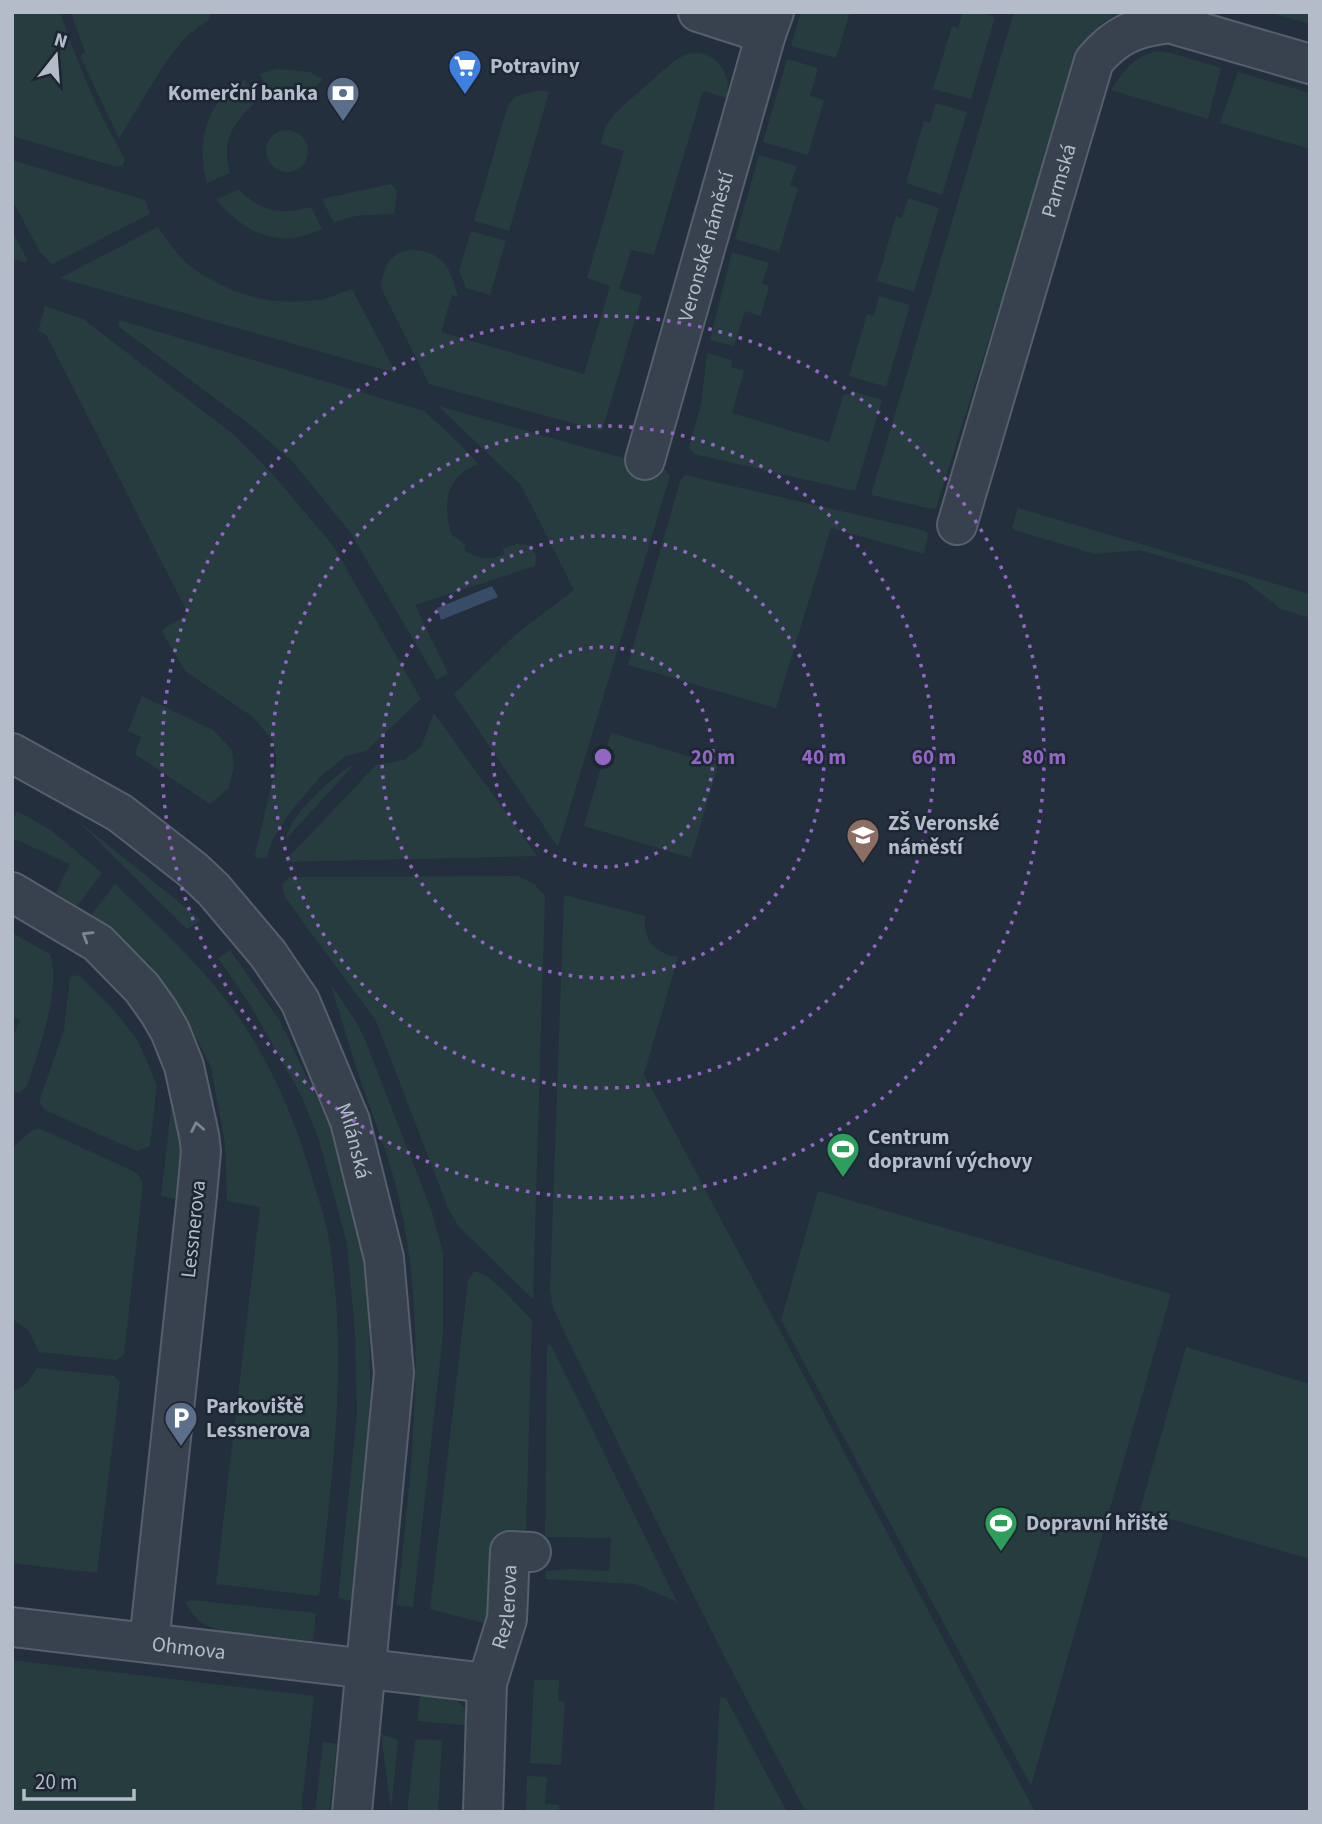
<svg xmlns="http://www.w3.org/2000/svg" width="1322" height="1824" viewBox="0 0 1322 1824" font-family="'Source Sans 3',sans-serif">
<rect width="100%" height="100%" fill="#242f3e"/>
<!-- green -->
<path fill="#263c3f" d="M 12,12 L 60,12 C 77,62 98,113 125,159 L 123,165 L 117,167 L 12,136 Z
M 71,12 L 211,12 L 208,20 L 187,36 L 167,60 L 119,138 L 80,56 L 85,52 Z
M 801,12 L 850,12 L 836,58 L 791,46 Z
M 963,12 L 978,12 L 995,17 L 971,99 L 933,89 L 952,26 L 958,28 Z
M 1014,12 L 1122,12 L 1102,23 L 1082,43 L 936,508 L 932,509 L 871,495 Z
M 1268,12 L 1310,12 L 1310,24 Z
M 1155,51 L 1171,53 L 1221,68 L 1208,119 L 1111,90 C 1125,70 1131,59 1155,51 Z
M 696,53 C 720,55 731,75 727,98 L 703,91 L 654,255 L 631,250 L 619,289 L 642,296 L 602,431 L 429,384 L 381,288 C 382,279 383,270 389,262 C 402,243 434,248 446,266 C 452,274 455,287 458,297 L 452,295 L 441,332 L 584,374 L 610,286 L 587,278 L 624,151 L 601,144 L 605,127 L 616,112 L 675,60 L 687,54 Z
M 787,59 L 818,68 L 810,96 L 824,100 L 808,155 L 763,142 Z
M 277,69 L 310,72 L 322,79 L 307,99 C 297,94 282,94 271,97 L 260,74 Z
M 1238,72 L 1310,93 L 1310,149 L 1220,123 Z
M 245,79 L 257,101 C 233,122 221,140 230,173 L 207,183 C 199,154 201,126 219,101 C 225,93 237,86 245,79 Z
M 538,90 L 549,92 L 509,231 L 474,221 L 508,105 L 515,97 Z
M 936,103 L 967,112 L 942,195 L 906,183 L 924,121 L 930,123 Z
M266 151a21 21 0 1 1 42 0a21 21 0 1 1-42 0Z
M 759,155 L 797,166 L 790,185 L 798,188 L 779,252 L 735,239 Z
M 12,160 L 145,200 L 150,214 L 52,264 L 40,252 L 12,200 Z
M 391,184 L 397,191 L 394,214 C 370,215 357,213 334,223 L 322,199 Z
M 239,189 C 259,212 283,215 311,207 L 322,229 C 314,232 304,236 295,238 C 262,242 236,223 216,200 Z
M 908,198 L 939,208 L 914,292 L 877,281 L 896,216 L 902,218 Z
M 158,227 C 167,239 177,256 189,265 C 225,293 270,307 316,300 C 328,299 340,293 352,289 L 396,373 L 60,278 Z
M 12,231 L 27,259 L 26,263 L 12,259 Z
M 471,231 L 506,241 L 490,295 L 466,288 L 459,271 Z
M 732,252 L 769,263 L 762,283 L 769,286 L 761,316 L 745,311 L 734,346 L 736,347 L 710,340 Z
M 879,296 L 910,305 L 886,387 L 849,376 L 867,314 L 874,316 Z
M 45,306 L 83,319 L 233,434 L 277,479 L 334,547 L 421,699 L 366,751 L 346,756 L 321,776 L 288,815 L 272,841 L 267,857 L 257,859 L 255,855 L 277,761 L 273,741 L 253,717 L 185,671 L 162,632 L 164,628 L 188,614 L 46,334 L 38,331 Z
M 119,320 L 424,411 L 458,442 L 478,464 C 445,478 443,502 451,534 L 466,545 L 464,550 C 479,559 488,561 504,554 L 503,548 L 517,544 L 529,545 L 536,555 L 535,566 L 415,605 L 448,673 L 437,680 L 350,532 L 294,463 L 253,427 L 118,326 Z
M 707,353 L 732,360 L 731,367 L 744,371 L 732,413 L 829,442 L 844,394 L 850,395 L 852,391 L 882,400 L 855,491 L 694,454 L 689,448 L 701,404 Z
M 438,406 L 666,470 L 670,476 L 558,847 L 454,694 L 515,635 L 574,590 L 521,485 Z
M 685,475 L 923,530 L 928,534 L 924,554 L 831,528 L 776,708 L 628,665 L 680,481 Z
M 1018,508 L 1310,594 L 1310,618 L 1281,609 L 1245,581 L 1140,550 L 1095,554 L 1014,530 L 1012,527 Z
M 142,696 L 213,730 L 232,750 L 234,766 L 229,788 L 210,804 L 135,754 L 141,737 L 128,731 Z
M 434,713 L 537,856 L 284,862 L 376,765 L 404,760 L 421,747 Z
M 611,733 L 718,765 L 691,858 L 584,826 Z
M 351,766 L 352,767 L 286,839 C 290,815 331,778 351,766 Z
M 17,811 L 52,831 L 102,873 L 77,906 L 56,893 L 70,864 L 12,838 L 12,821 Z
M 77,820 L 201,920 L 202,920 L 187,929 Z
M 518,876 L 534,884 L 545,895 L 533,1299 L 458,1226 L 448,1208 L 376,1021 L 284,896 L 282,885 L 289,877 Z
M 115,884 C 157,924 200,964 235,1012 C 267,1057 292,1111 308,1165 C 316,1191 326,1219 330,1246 C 348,1363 332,1479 319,1596 L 216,1584 L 260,1207 L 227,1201 L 225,1144 L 211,1067 L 186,1018 L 150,964 L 92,914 Z
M 564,895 L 645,916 C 643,940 655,954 678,957 L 644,1074 L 1035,1812 L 806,1812 C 717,1646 634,1478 553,1308 L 550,1290 Z
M 12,933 L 50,954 C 62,988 38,1053 27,1086 L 19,1093 L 12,1092 L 12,1039 L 20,1020 L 12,1016 Z
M 230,950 L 280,1021 L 341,1150 L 367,1265 L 371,1409 L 354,1601 L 338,1598 L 357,1414 L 355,1333 L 347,1243 L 319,1140 L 302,1097 L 249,1003 L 218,958 Z
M 79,975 L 112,1008 L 138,1041 L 157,1085 L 150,1146 L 137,1151 L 45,1110 L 39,1102 L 64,1030 L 70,977 Z
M 331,985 L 355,1020 L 364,1037 L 432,1212 L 443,1253 L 443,1334 L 413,1607 L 397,1605 C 410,1477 428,1347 403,1219 C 395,1172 377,1127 361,1082 C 350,1050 341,1017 331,985 Z
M 174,1084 L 188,1201 L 161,1196 Z
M 36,1129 L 41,1129 L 133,1171 L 140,1177 L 143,1184 L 124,1355 L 116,1360 L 39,1352 L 29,1331 L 12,1319 L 12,1148 L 30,1132 Z
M 818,1191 L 1171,1294 L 1031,1786 L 781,1320 Z
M 474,1271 C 491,1273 519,1308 532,1320 L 526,1535 L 499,1535 L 496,1613 L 491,1625 L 430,1609 L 468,1280 Z
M 550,1344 L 551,1345 L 677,1602 L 636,1584 L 546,1579 L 546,1571 L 569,1569 L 609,1571 L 611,1538 L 545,1537 L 547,1346 Z
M 1186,1347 L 1310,1384 L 1310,1559 L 1140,1510 Z
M 37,1368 L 114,1376 L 120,1382 L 97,1573 L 12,1563 L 12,1392 L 26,1384 Z
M 191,1600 L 316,1613 L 313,1641 L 223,1631 C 201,1624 197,1622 185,1602 Z
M 12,1660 L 314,1696 L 301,1812 L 12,1812 Z
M 534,1680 L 559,1680 L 558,1701 L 565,1702 L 561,1765 L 530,1763 Z
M 420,1695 C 448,1696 464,1696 473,1726 L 417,1721 Z
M 720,1697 L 726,1698 L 787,1812 L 714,1812 Z
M 381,1734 L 396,1739 L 398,1742 L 391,1810 Z
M 418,1739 L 442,1740 L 438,1812 L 407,1812 L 415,1742 Z
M 323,1742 L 337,1744 L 329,1812 L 315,1812 Z
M 527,1776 L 547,1777 L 545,1804 L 559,1805 L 559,1812 L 526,1812 Z"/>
<!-- water -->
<path fill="#394c67" d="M 492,586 L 498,597 L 441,620 L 437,608 Z"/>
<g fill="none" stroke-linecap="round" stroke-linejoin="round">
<defs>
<g id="minor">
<path d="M 698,12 L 766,34"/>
<path id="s1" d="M 645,460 L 766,34 L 774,12"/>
<path id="s2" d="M 957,525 L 1094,61 C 1117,34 1134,28 1169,23 L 1310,64"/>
<path id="s3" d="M 12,753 L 120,813 L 193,870 L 214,890 L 268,954 L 300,1001 L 350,1121 L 384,1258 L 394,1373 L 352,1812"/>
<path d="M 12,892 L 98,943 L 142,988 L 159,1012 L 170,1031 L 184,1066 L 199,1135 L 201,1151 L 197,1195 L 149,1643"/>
<path id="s4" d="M 12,1627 L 487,1683"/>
<path id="s5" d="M 483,1812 L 487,1683 L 507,1619 L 510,1551 L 531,1552"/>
</g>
</defs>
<!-- minor casing -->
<use href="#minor" stroke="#565f6c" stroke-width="42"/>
<!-- minor -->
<use href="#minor" stroke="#38414e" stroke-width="38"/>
</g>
<!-- one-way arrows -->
<defs><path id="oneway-chevron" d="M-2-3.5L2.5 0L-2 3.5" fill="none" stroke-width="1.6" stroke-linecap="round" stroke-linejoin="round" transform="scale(1.75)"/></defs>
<g stroke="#7c8592">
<use href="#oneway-chevron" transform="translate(87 936) rotate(-149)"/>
<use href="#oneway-chevron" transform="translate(197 1127) rotate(-101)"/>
</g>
<!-- distance rings -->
<g fill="none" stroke="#9266c3" stroke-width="3.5" stroke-dasharray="3.5 7">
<circle cx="603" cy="757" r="110"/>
<circle cx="603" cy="757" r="221"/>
<circle cx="603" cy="757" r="331"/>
<circle cx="603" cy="757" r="441"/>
</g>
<!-- icons -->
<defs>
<symbol id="supermarket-pin" viewBox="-11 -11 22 30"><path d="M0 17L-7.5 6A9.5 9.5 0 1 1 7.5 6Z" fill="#3f7fe0" stroke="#1d2633"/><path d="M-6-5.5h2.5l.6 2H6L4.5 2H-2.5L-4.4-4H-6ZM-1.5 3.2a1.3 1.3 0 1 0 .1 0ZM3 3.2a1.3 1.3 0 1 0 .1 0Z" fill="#fff"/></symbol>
<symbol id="bank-pin" viewBox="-11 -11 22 30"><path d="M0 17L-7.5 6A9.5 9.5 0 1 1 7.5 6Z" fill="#5c6f8a" stroke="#1d2633"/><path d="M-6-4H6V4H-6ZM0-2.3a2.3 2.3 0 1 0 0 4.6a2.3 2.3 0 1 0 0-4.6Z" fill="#fff"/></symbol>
<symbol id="school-pin" viewBox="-11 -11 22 30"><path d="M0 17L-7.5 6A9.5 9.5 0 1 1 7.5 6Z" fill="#8d6e63" stroke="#1d2633"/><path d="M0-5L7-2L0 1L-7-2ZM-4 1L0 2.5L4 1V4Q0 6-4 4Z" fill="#fff"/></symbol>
<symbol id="stadium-pin" viewBox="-11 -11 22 30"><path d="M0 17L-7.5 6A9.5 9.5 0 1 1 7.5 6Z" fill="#2e9e5b" stroke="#1d2633"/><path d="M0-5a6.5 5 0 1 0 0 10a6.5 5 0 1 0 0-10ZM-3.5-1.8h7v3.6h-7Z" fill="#fff"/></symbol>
<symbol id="parking-pin" viewBox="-11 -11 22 30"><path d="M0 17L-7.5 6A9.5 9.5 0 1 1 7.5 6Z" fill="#5c6f8a" stroke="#1d2633"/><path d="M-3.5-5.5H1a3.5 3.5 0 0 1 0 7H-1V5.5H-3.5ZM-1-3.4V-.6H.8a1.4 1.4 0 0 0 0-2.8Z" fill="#fff"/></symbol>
</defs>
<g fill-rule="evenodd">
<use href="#supermarket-pin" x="446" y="47" width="38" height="52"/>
<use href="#bank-pin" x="324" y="74" width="38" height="52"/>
<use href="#school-pin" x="844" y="816" width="38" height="52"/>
<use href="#stadium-pin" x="824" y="1130" width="38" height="52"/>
<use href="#parking-pin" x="162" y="1399" width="38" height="52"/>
<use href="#stadium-pin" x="982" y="1504" width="38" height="52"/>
</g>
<g text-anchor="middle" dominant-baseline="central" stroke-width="5" stroke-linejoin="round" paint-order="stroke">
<!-- poi labels -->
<g font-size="21" font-weight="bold" fill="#b4bcc9" stroke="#1d2633" text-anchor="start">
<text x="490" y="66">Potraviny</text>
<text x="318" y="93" text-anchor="end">Komerční banka</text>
<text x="888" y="823">ZŠ Veronské<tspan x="888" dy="24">náměstí</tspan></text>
<text x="868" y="1137">Centrum<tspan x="868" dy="24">dopravní výchovy</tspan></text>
<text x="206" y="1406">Parkoviště<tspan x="206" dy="24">Lessnerova</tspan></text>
<text x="1026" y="1523">Dopravní hřiště</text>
</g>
<!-- street labels -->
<g font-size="21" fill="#b4bcc9" stroke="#1d2633">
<text stroke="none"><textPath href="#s2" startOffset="359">Parmská</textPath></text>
<text stroke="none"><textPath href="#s1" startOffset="222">Veronské náměstí</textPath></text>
<text stroke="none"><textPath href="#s3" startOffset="536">Milánská</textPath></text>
<text transform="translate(193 1229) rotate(-84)">Lessnerova</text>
<text stroke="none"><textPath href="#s5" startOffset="208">Rezlerova</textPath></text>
<text stroke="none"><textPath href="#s4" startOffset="178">Ohmova</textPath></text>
</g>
</g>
<circle cx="603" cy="757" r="10" fill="#9266c3" stroke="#1d2633" stroke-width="3.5"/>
<g font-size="21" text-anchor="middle" font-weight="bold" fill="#9266c3" stroke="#1d2633" stroke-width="5" stroke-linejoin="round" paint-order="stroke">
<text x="713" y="764">20 m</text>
<text x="824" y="764">40 m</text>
<text x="934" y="764">60 m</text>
<text x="1044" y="764">80 m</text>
</g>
<!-- border -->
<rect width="1322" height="1824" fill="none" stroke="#b4bcc9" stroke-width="28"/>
<!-- north arrow -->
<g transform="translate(56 56) rotate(17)" stroke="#1d2633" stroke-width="5" paint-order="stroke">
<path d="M0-5L12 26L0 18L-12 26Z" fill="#b4bcc9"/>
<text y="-10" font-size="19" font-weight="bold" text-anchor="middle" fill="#b4bcc9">N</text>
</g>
<!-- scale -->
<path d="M24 1789v10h110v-10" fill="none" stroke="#b4bcc9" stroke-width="3.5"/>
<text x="35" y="1789" font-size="21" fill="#b4bcc9" stroke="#1d2633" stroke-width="5" paint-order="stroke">20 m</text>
</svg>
